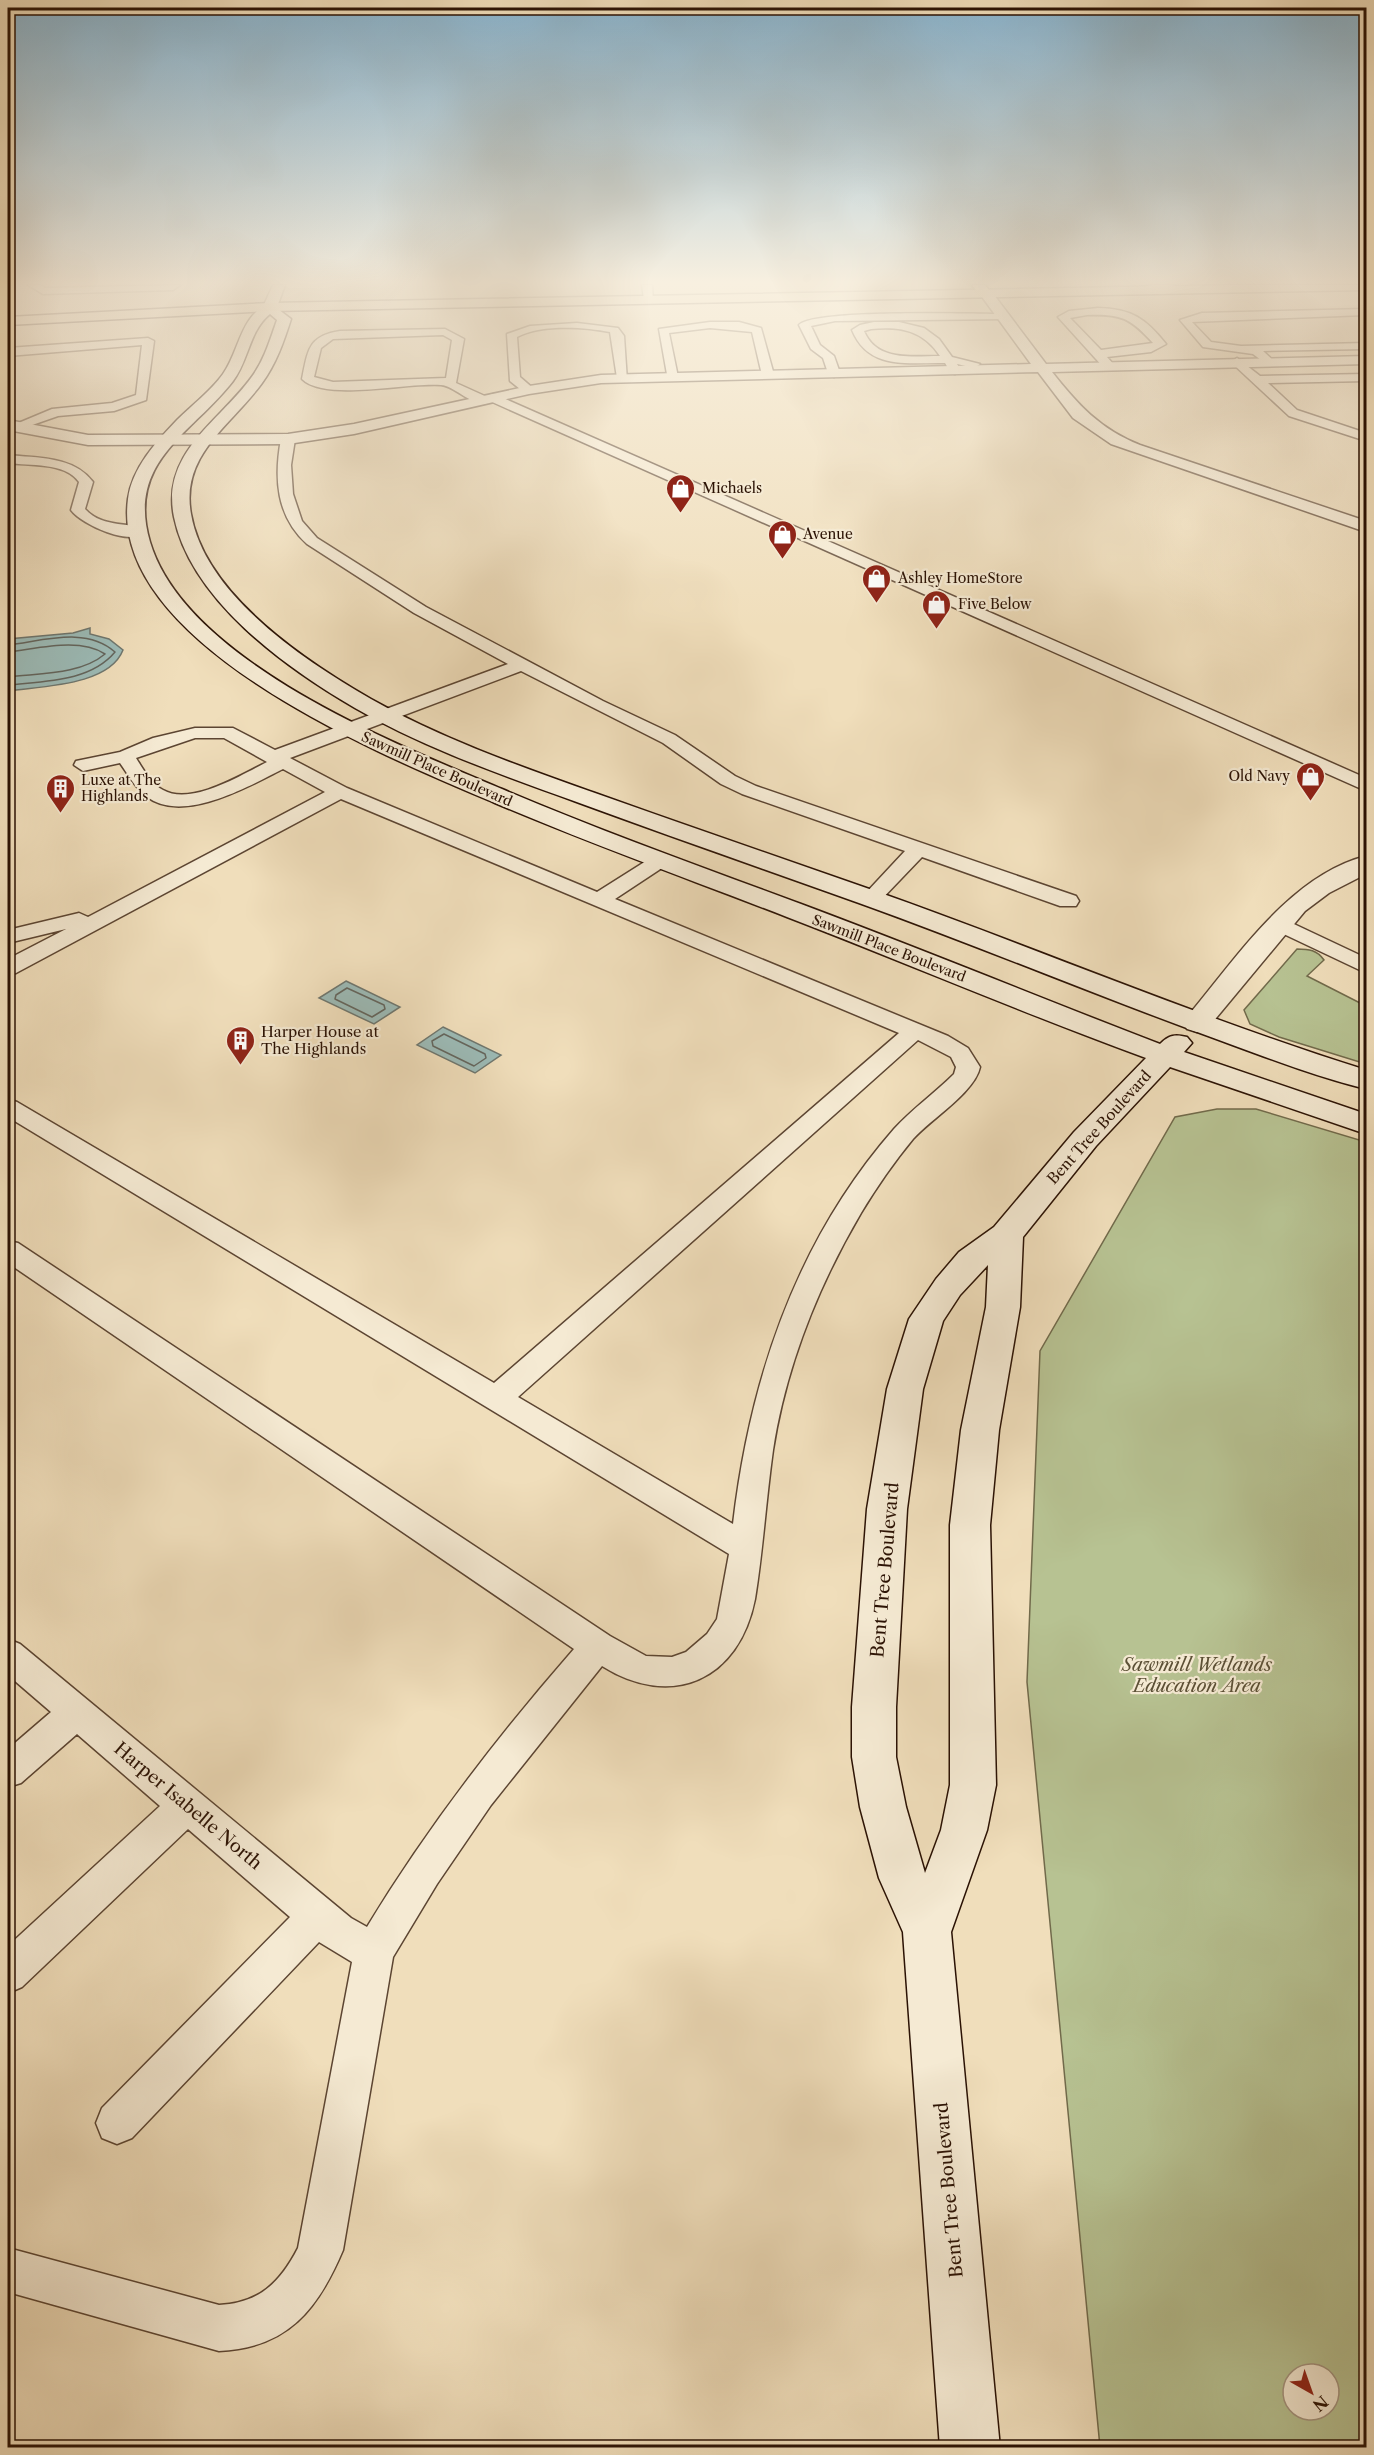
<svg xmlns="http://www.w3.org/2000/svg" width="1374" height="2455" viewBox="0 0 1374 2455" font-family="'Libre Caslon Text',serif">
<rect width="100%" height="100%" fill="#f0debb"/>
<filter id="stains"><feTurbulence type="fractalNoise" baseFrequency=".00333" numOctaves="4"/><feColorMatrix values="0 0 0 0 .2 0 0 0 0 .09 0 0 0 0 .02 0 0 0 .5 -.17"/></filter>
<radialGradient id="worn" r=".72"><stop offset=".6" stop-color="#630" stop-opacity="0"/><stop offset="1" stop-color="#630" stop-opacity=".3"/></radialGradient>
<!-- green -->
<path fill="#b7c292" stroke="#716a4b" stroke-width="1.5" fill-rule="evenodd" d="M 1297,949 C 1309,949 1317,950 1324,960 L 1307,976 L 1366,1006 L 1366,1064 L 1279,1037 L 1250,1024 L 1244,1010 Z
M 1217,1109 L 1256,1109 L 1366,1142 L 1366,2447 L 1100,2447 L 1027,1682 L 1040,1351 L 1175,1117 ZM 1293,2374 L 1329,2374 L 1329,2410 L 1293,2410 Z"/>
<!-- water -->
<path fill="#9cbbb7" stroke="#6f776f" stroke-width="1.5" d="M 90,628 L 90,634 L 109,639 L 123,650 C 109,686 41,686 8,691 L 8,639 L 73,633 Z
M 346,981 L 400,1007 L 374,1024 L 319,998 Z
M 443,1027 L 501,1055 L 475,1073 L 417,1045 Z"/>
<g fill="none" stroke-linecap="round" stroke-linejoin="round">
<!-- shore -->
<path stroke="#64665e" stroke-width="1.5" d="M 8,645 C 43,641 86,626 115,652 C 90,682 44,681 8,685
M 8,652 C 37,649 79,637 105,654 C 80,675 39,673 8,677
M 347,988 L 384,1005 L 385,1009 L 372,1017 L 335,999 L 336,995 Z
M 444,1034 L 485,1054 L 486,1058 L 474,1066 L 433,1046 L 432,1041 Z"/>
<defs>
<path id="lane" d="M 28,285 L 40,285 L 45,288 L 180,285 L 173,290 L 43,294 Z
M 642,285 L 652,285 L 653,301 L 644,299 Z
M 1152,285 L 1176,285 L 1131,294 L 1126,291 Z
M 1098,308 C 1132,309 1145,318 1166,344 L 1151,352 L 1107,357 L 1115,366 L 1105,369 L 1058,317 L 1069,311 ZM 1087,315 C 1122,314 1130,318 1153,343 L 1101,350 L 1070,318 Z
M 1366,309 L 1366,315 L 1192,322 L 1211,342 L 1241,346 L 1366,343 L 1366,349 L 1263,351 L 1275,362 L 1269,366 L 1253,354 L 1203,347 L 1180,320 L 1202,313 Z
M 1003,314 L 1008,317 L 1007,319 L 835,321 L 811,326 L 820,345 L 834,356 L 840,373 L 834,377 L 828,373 L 823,358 L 811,349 L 799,325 C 813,309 973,314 1003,314 Z
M 710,322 L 739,322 L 761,328 L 774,375 L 772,378 L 762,375 L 752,332 L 710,328 L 669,333 L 678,377 L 668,380 L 659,329 Z
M 874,322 L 899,322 L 924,328 L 939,339 L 952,357 L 980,364 L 974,368 L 957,364 L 961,370 L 955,374 L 951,373 L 945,363 C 908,362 869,371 852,330 L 860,325 ZM 871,329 C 900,326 923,330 940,356 C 912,356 877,362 864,331 Z
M 577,323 L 618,328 L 624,336 L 627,381 L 617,378 L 610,332 C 584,327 541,324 517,337 L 520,377 L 535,390 L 525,393 L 510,381 L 507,334 L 530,326 Z
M 445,329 L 464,339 L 456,383 L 487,397 L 487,403 C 471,406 455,386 441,385 C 408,382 325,402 302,379 C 308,350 308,336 340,331 ZM 443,335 L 452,340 L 446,378 L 333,382 L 314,377 L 321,348 L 333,339 Z
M 148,338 L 154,341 L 146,400 L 114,411 L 58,416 L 15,431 L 9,427 L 52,409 L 112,403 L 136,395 L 142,345 L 8,356 L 8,348 Z
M 1237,358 L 1260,376 L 1366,374 L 1366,381 L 1268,383 L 1297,410 L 1366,433 L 1366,441 L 1289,416 L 1233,364 L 1231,362 Z
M 494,394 L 1366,778 L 1366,791 L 490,401 L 490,395 Z
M 288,435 L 295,439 L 291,465 L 293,494 L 302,521 L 317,538 L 426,607 L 603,701 L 675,735 L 735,776 L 756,786 L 1076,896 L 1079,901 L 1076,906 L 1060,906 L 922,857 L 878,903 L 864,903 L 860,899 L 864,895 L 905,851 L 742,794 L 721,784 L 663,743 L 521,671 L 290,758 L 347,788 L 597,892 L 654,856 L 668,856 L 671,860 L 668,864 L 615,899 L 948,1036 L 968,1048 L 980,1067 C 975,1092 931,1119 913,1139 C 894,1162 876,1188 861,1213 C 818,1286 786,1367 773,1450 C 766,1500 763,1550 755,1599 C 739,1680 672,1710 602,1666 L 491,1805 L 437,1884 L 393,1957 L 343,2250 C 318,2309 288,2348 219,2351 L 8,2292 L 8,2248 L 219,2305 C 259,2303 280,2283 298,2248 L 352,1962 L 319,1942 L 132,2138 L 117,2144 L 102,2138 L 96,2123 L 102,2108 L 290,1917 L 188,1829 L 22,1987 L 8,1993 L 8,1946 L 160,1806 L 77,1734 L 21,1783 L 8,1787 L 8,1749 L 51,1712 L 8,1675 L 8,1639 L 20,1644 L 351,1918 L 367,1927 C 427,1828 498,1736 574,1649 L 8,1263 L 8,1241 L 18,1243 L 610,1636 L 646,1656 L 672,1657 L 686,1652 L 707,1634 L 717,1619 L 729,1554 L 8,1117 L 8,1099 L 17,1102 L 494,1383 L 899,1033 L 341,799 L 16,973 L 8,975 L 8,959 L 66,929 L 8,943 L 8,930 L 79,913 L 88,917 L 325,792 L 283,769 C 249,786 182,825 146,796 C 135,788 128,774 120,763 L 83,771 L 74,765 L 76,761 L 120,752 L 153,738 L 195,728 L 233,728 L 275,750 L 508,664 L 414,613 L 307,544 C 276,516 274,478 281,439 ZM 195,738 L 224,738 L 267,762 C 241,775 191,806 163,790 C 151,784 143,769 136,758 ZM 918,1040 L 951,1057 L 956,1067 L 954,1074 C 935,1093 912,1109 894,1129 C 796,1241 750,1379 733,1524 L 518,1397 Z
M 8,455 C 37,458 74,456 93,482 L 85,509 C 104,530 134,520 146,532 C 132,547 82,525 71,510 L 79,482 C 65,462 29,466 8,463 Z
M 1279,917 L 1366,958 L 1366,973 L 1271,928 L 1268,923 L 1271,918 Z"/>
<path id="street" d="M 273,285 L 285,285 L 277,307 L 270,311 L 263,307 Z
M 986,290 L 991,291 L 1046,364 L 1366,356 L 1366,364 L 1052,372 C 1078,405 1100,429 1140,445 L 1366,521 L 1366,532 L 1111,444 L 1073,418 L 1038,372 L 601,383 L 529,394 L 354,434 L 288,444 L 88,445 L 8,430 L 8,420 L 88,435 L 288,434 L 354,424 L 529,386 L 601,375 L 1031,364 L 980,294 Z
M 1366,856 L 1366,874 L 1329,893 L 1305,911 L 1207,1029 L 1197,1032 L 1187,1029 L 1183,1023 L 1187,1017 C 1236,959 1289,876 1366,856 Z"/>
<path id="secondary" d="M 972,285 L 985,285 L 992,294 L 991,297 L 981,297 Z
M 270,303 L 291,319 C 284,341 276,364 262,383 C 232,425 180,454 191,514 C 205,595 305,661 371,699 C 442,739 519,766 595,793 C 688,826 781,858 875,891 C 1039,949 1200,1018 1366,1070 L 1366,1089 C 1310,1075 1255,1053 1200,1033 C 1086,991 973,944 859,903 C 764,869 669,836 574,801 C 500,774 424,748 355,708 C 286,668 191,600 174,517 C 161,453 219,422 251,378 C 264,361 270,340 277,320 L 270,314 C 249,331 249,360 233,381 C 192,434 126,461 150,542 C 186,662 396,744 502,789 C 601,831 701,867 801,904 C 922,949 1040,998 1160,1044 C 1169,1035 1175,1034 1187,1037 L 1192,1043 L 1184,1052 L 1366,1114 L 1366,1134 L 1170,1067 L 1096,1146 L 1023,1237 L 1020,1307 L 999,1430 L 990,1525 L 996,1785 L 987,1830 L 951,1932 L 1000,2448 L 940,2448 L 903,1932 L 879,1878 L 860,1807 L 852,1757 L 852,1707 L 867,1509 L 887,1389 L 909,1319 L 936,1279 L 959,1252 L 994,1227 L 1074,1132 L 1146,1058 C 1025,1014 907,963 787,917 C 689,879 591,844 495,803 C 389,758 109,645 128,499 C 132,468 156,442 177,420 C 192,405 211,391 223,374 C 240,350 240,315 270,303 ZM 988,1265 L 986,1307 L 961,1430 L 950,1525 L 950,1785 L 941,1830 L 925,1873 L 906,1807 L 896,1757 L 896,1707 L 907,1509 L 923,1389 L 943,1321 L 960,1295 Z"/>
<path id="primary" d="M 1230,285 L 1366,285 L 1366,290 L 270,311 L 8,325 L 8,317 L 270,303 Z"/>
</defs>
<!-- lane casing -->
<use href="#lane" stroke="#5c4532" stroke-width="3"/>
<!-- street casing -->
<use href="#street" stroke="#5c4532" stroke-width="3"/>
<!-- secondary casing -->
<use href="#secondary" stroke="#2b1204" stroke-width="3"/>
<!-- primary casing -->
<use href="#primary" stroke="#2b1204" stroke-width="3"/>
<!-- lane -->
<use href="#lane" fill="#f5ead3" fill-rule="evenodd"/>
<!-- street -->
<use href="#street" fill="#f5ead3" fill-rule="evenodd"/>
<!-- secondary -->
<use href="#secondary" fill="#f5ead3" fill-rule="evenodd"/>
<!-- primary -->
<use href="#primary" fill="#f0debb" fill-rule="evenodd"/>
</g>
<!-- sky -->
<linearGradient id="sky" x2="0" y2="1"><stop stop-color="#89b7d4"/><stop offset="0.45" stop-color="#f8f0e0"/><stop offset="1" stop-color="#f8f0e0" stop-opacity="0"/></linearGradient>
<rect width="1374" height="628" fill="url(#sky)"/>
<!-- icons -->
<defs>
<symbol id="shop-pin" viewBox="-11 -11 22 30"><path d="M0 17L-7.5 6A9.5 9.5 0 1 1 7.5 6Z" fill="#8f2418" stroke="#f5ead3"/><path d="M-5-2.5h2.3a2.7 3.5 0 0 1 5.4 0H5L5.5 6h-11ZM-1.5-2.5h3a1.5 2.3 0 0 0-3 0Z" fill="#fff"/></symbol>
<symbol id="building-pin" viewBox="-11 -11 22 30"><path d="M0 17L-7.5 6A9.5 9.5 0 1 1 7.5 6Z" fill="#8f2418" stroke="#f5ead3"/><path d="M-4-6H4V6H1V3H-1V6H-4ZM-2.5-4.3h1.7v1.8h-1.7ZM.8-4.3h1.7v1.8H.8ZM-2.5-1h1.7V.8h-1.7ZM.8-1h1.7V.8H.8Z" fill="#fff"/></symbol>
</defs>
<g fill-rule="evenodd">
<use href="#shop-pin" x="664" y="472" width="33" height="45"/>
<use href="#shop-pin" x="766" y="518" width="33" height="45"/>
<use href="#shop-pin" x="860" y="562" width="33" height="45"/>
<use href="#shop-pin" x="920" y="588" width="33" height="45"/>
<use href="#shop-pin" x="1294" y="760" width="33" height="45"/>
<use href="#building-pin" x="44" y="772" width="33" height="45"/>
<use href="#building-pin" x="224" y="1024" width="33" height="45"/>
</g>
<g text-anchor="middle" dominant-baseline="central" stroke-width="4.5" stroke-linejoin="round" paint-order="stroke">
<!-- far-poi labels -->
<g font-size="14" fill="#2b1204" stroke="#f5ead3" text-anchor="start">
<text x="702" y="488">Michaels</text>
<text x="803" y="534">Avenue</text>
<text x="898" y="578">Ashley HomeStore</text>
<text x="958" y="604">Five Below</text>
<text x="1290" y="776" text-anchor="end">Old Navy</text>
<text x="81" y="780">Luxe at The<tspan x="81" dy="16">Highlands</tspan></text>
</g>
<!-- far-street labels -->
<g font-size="14" fill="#2b1204" stroke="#f5ead3">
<text transform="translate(437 769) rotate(24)">Sawmill Place Boulevard</text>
<text transform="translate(889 948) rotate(21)">Sawmill Place Boulevard</text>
</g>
<!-- poi labels -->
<g font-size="15" fill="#2b1204" stroke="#f5ead3" text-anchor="start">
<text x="261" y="1031">Harper House at<tspan x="261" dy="17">The Highlands</tspan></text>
</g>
<!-- street labels -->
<g font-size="15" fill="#2b1204" stroke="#f5ead3">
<text transform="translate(1099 1127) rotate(-48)">Bent Tree Boulevard</text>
</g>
<!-- near-street labels -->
<g font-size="18" fill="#2b1204" stroke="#f5ead3">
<text transform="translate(885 1570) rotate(-85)">Bent Tree Boulevard</text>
<text transform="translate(188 1806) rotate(40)">Harper Isabelle North</text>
<text transform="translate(949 2190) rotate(-95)">Bent Tree Boulevard</text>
</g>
<!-- near-park labels -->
<g font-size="18" font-style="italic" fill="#5c5036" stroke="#f5ead3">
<text x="1197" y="1665">Sawmill Wetlands<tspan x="1197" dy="21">Education Area</tspan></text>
</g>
</g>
<!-- margin -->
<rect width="1374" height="2455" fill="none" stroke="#f0debb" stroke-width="30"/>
<rect x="9" y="9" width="1356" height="2437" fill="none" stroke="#2b1204" stroke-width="3"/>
<rect x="15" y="15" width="1344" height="2425" fill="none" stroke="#2b1204" stroke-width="1.5"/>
<!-- north arrow -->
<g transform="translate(1311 2392) rotate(140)"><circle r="28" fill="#f5ead3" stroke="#a49480" stroke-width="1.5"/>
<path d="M0-4.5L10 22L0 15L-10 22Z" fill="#8f2418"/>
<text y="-9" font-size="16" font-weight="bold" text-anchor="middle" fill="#2b1204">N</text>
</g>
<rect width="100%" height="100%" filter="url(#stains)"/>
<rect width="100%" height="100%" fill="url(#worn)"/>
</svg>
